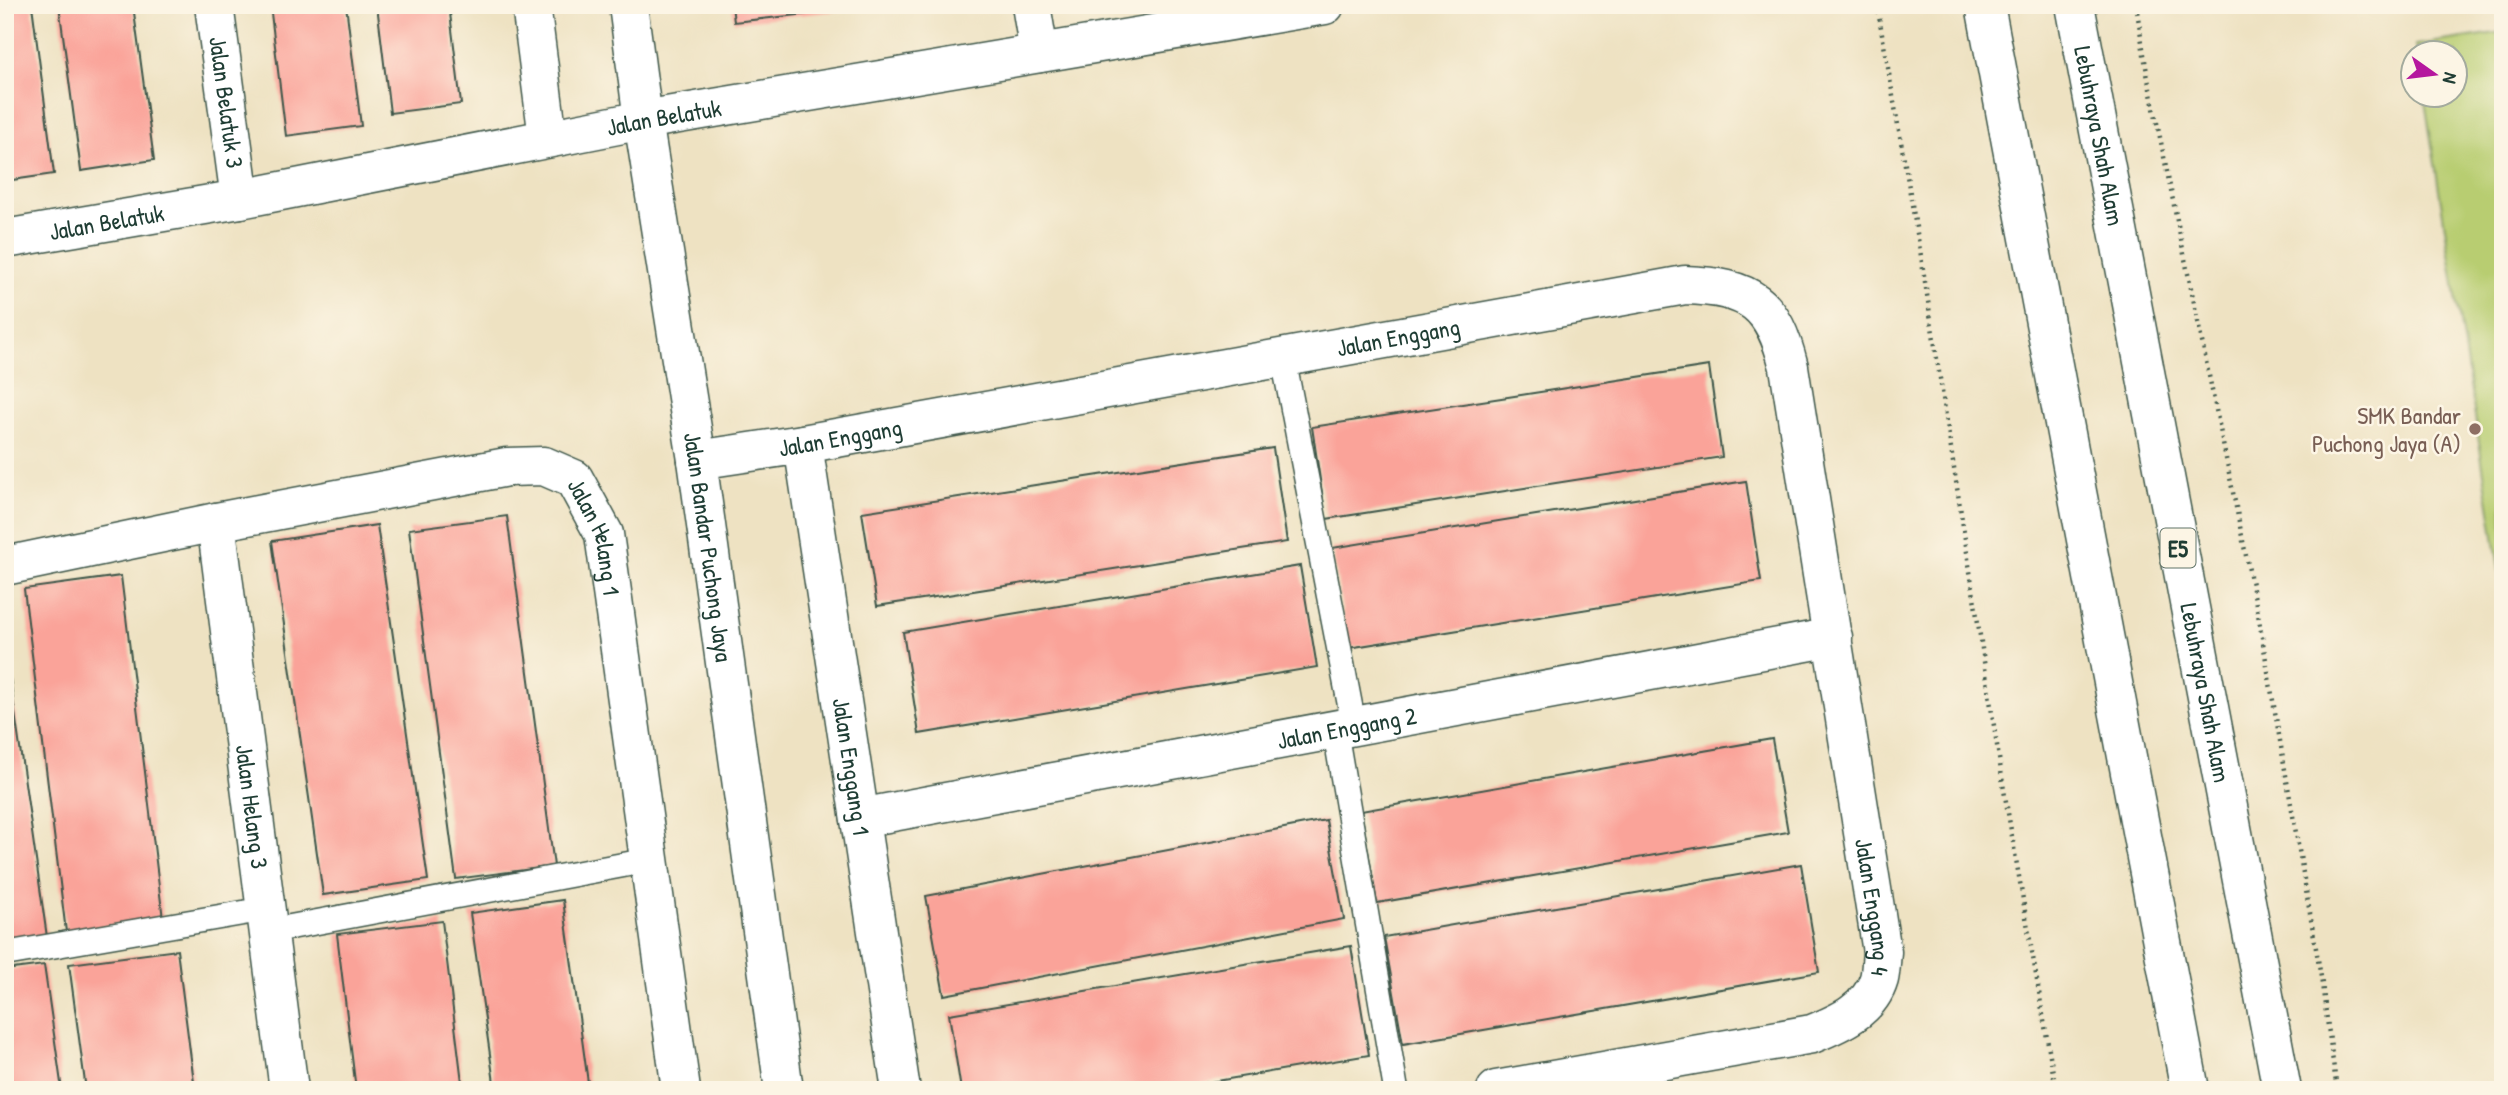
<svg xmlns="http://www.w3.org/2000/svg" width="2508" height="1095" viewBox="0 0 2508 1095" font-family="'Patrick Hand',sans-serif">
<rect width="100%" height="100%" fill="#fcf5e5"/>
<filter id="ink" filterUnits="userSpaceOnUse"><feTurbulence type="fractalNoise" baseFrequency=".0143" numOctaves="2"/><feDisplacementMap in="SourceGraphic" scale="14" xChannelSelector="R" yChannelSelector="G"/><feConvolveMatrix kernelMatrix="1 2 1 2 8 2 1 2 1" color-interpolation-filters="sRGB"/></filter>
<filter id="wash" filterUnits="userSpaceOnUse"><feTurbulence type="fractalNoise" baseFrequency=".00686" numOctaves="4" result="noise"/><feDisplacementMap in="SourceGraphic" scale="28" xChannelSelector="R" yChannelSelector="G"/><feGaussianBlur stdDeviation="1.57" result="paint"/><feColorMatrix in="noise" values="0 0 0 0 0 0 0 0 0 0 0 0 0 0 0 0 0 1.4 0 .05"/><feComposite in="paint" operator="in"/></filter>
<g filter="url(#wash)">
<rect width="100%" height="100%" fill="#eee2c2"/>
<!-- green -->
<path fill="#b8cd71" stroke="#6c8552" stroke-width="2" d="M 2503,32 L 2503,593 L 2424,95 L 2456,94 L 2456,52 L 2417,52 L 2416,45 Z"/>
<g id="blocks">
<!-- building -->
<path fill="#faa399" d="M 5,5 L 32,5 L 54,174 L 5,181 Z
M 59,5 L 133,5 L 154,160 L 81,171 Z
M 270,5 L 346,5 L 361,126 L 286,136 Z
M 377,5 L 449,5 L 461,104 L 390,113 Z
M 732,5 L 872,5 L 872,7 L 734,22 Z
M 1709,366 L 1722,457 L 1326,519 L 1312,427 Z
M 1273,448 L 1287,542 L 877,606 L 862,512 Z
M 1746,481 L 1761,581 L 1348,648 L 1332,548 Z
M 507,516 L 554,866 L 456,879 L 409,529 Z
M 377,525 L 428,880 L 323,895 L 272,541 Z
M 1300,566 L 1317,667 L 919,734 L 903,632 Z
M 121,576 L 163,919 L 66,932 L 24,589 Z
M 5,643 L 47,937 L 5,943 Z
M 1772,739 L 1788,832 L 1377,903 L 1361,811 Z
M 1326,820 L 1344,919 L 944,995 L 926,896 Z
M 1801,864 L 1819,972 L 1403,1044 L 1384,937 Z
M 563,900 L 589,1090 L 495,1090 L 470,913 Z
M 442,921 L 463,1090 L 356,1090 L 337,934 Z
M 1351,946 L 1369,1055 L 1164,1090 L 961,1090 L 949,1014 Z
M 177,950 L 195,1090 L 86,1090 L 69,964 Z
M 44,965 L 62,1090 L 5,1090 L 5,970 Z"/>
</g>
</g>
<g filter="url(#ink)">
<use href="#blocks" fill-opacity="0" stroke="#3e5649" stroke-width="2"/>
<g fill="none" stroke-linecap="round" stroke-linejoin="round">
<defs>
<path id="lane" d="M 1283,357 L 1354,726
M 1335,730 L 1396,1090
M 269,931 L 650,860
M 5,954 L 266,909"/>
<g id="street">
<path id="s1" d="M 214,5 L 240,199"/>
<path d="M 531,5 L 548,138"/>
<path id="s2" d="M 628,5 L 643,120 L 697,460 L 784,1090"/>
<path d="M 1031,5 L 1039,53"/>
<path id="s3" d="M 5,239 L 240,199 L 643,120 L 1325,5"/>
<path id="s4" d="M 803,444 L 901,1090"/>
<path id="s5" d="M 697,460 L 803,444 L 1685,285 C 1751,287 1773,303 1789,367 L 1882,952 C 1881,960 1881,971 1879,979 C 1870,1010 1839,1023 1812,1034 L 1496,1090"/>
<path id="s6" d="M 216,522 L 289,1090"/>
<path id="s7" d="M 5,566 L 216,522 L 507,467 L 544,466 L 574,479 L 604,534 L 681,1090"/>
<path id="s8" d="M 860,818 L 1833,637"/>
</g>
<g id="highway">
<path d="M 1985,5 L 2190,1090"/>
<path id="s9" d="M 2075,5 L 2282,1090"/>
</g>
</defs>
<!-- lane casing -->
<use href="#lane" stroke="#3e5649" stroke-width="27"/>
<!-- street casing -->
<use href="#street" stroke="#3e5649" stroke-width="41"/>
<!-- highway casing -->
<use href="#highway" stroke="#3e5649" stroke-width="41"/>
<!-- path -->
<path stroke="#3e5649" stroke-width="4.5" stroke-dasharray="2 5" stroke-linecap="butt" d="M 1877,5 L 1921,256 L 2004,790 L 2056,1090
M 2136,5 L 2148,79 L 2258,614 L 2321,977 L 2337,1090"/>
<!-- lane -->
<use href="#lane" stroke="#fff" stroke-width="24"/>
<!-- street -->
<use href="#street" stroke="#fff" stroke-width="38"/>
<!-- highway -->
<use href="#highway" stroke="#fff" stroke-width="38"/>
</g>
</g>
<!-- markers -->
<circle fill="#8d6e63" stroke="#fcf5e5" stroke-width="2.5" cx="2475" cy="429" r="7"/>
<g text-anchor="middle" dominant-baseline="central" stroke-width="5" stroke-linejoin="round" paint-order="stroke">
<!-- shield labels -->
<rect fill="#fcf5e5" stroke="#617469" stroke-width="2" x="2160.5" y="528.5" width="35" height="39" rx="5"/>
<g font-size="23" font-weight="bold" fill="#1f3d34">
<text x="2178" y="548">E5</text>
</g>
<!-- street labels -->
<g font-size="24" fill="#1f3d34" stroke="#fcf5e5">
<text stroke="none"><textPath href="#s1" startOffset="98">Jalan Belatuk 3</textPath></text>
<text stroke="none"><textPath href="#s3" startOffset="670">Jalan Belatuk</textPath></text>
<text stroke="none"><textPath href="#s9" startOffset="133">Lebuhraya Shah Alam</textPath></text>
<text stroke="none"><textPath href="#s3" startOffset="103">Jalan Belatuk</textPath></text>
<text stroke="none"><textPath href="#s5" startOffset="712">Jalan Enggang</textPath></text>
<text stroke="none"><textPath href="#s5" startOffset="145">Jalan Enggang</textPath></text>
<text stroke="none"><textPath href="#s7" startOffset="644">Jalan Helang 1</textPath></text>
<text stroke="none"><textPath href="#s2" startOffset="548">Jalan Bandar Puchong Jaya</textPath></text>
<text stroke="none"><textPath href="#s9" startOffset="700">Lebuhraya Shah Alam</textPath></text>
<text stroke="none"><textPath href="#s8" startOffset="495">Jalan Enggang 2</textPath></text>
<text stroke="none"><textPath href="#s4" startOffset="326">Jalan Enggang 1</textPath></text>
<text stroke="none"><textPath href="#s6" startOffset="287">Jalan Helang 3</textPath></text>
<text stroke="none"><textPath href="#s5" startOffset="1698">Jalan Enggang 4</textPath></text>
</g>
<!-- education labels -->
<g font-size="24" fill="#785e54" stroke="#fcf5e5" text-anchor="end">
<text x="2461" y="415">SMK Bandar<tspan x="2461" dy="28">Puchong Jaya (A)</tspan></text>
</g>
</g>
<!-- margin -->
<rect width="2508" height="1095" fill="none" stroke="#fcf5e5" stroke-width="28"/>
<!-- north arrow -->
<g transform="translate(2434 74) rotate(104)"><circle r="33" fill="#fcf5e5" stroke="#a4ab9e" stroke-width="2"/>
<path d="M0-5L12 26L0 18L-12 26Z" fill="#b5179e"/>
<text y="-10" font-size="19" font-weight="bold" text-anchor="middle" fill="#1f3d34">N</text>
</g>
</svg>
